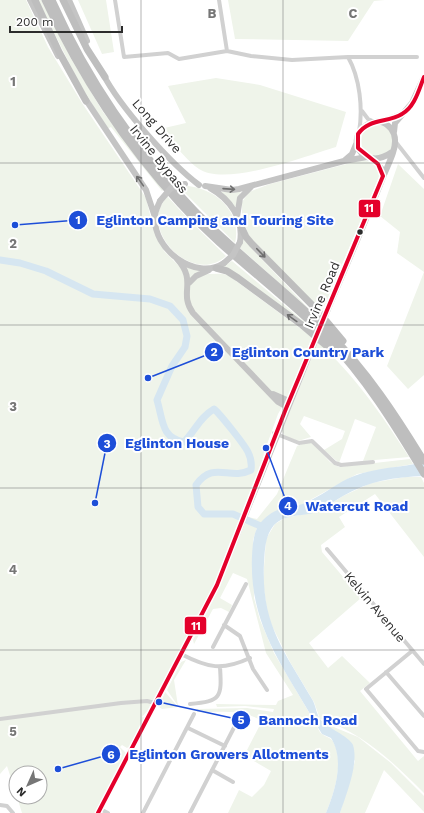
<svg xmlns="http://www.w3.org/2000/svg" width="424" height="813" viewBox="0 0 424 813" font-family="'Work Sans',sans-serif">
<rect width="100%" height="100%" fill="#fff"/>
<!-- green -->
<path fill="#eff4ea" d="M 0,0 L 26,0 L 48,47 L 82,103 L 146,198 L 153,227 L 164,251 L 178,265 L 187,270 L 185,266 L 200,270 L 197,274 C 208,275 218,272 228,275 L 312,337 L 291,391 L 278,414 L 265,450 L 259,473 L 212,589 L 148,710 L 142,717 L 145,718 L 130,746 L 127,748 L 122,745 L 120,747 L 126,753 L 95,813 L 22,813 L 17,797 L 40,797 L 40,773 L 16,773 L 16,794 L 7,766 L 0,774 Z
M 38,0 L 41,0 L 70,57 L 103,112 L 163,190 L 162,191 L 111,127 L 107,129 L 78,81 Z
M 78,0 L 106,0 L 114,52 L 102,54 Z
M 228,0 L 385,0 L 374,1 L 348,41 L 235,39 Z
M 216,78 L 260,85 L 346,112 L 336,147 C 306,156 226,187 199,169 C 187,161 171,140 160,129 L 186,123 L 168,86 Z
M361 141a16 16 0 1 1 32 0a16 16 0 1 1-32 0Z
M 362,160 C 373,162 379,165 379,177 L 322,312 L 249,236 L 242,217 L 242,202 L 249,192 L 270,184 Z
M 398,164 L 424,189 L 424,375 L 408,389 L 387,366 L 424,272 L 397,253 L 400,232 L 380,216 Z
M 188,186 C 217,189 242,213 235,243 L 180,188 Z
M 241,191 L 235,208 L 221,193 L 222,192 Z
M 167,196 L 188,219 L 226,256 C 199,281 156,248 158,215 C 159,208 163,202 167,196 Z
M 242,236 L 253,250 L 312,312 L 240,248 L 243,241 Z
M 232,261 L 307,324 L 306,326 L 221,268 Z
M 318,342 C 356,377 381,414 409,457 L 363,461 L 376,427 L 355,419 L 339,463 L 324,450 L 342,439 L 345,431 L 304,416 L 300,424 L 311,437 L 298,441 L 285,436 L 282,431 Z
M 307,442 L 312,442 L 330,462 L 339,467 L 410,459 L 413,464 L 357,474 L 301,505 L 286,506 L 257,528 L 253,540 L 254,598 L 260,620 L 274,653 L 317,726 C 318,729 320,733 322,734 C 327,738 331,737 334,743 C 344,764 334,793 326,813 L 228,813 L 239,790 L 252,797 L 264,785 L 271,771 L 247,757 L 249,752 L 247,750 L 262,721 C 243,709 218,712 197,712 L 197,709 L 247,708 L 273,712 L 274,709 L 245,706 L 217,707 L 216,704 L 276,705 L 278,701 L 293,695 L 266,653 L 247,579 L 233,573 L 220,598 L 232,605 L 229,612 L 221,608 L 213,609 L 194,644 L 193,640 L 215,596 L 248,517 L 257,519 L 277,494 L 297,446 Z
M 405,477 L 421,477 L 424,483 L 424,557 L 375,494 L 339,517 L 345,527 L 321,545 L 322,552 L 361,598 L 309,643 L 328,668 L 342,656 L 370,683 L 360,691 L 418,761 L 424,756 L 424,793 C 393,762 362,732 320,719 L 314,702 L 290,662 L 268,618 L 263,582 L 266,539 L 275,524 L 285,518 L 320,511 L 343,496 L 371,483 Z
M 186,660 L 174,680 L 178,706 L 167,690 L 181,662 Z
M 165,692 L 166,693 L 178,707 L 162,709 L 159,707 Z
M 324,723 L 358,737 L 391,763 L 424,796 L 424,812 L 384,770 L 365,813 L 340,813 L 355,761 Z"/>
<!-- water -->
<path fill="#d6e6f1" d="M 415,464 L 424,464 L 424,476 C 395,477 368,481 343,496 C 335,500 328,507 320,511 C 305,517 286,513 274,525 C 265,536 265,549 264,562 C 261,624 283,649 312,699 C 316,706 316,713 320,719 C 327,728 349,736 353,745 C 359,764 346,795 340,813 L 326,813 C 335,791 345,760 331,738 L 322,734 L 317,726 C 285,668 249,627 252,556 C 253,543 253,530 263,520 C 279,504 291,510 307,502 C 321,496 333,486 347,479 C 367,469 392,468 415,464 Z"/>
<g fill="none" stroke-linecap="round" stroke-linejoin="round">
<!-- river -->
<path stroke="#d6e6f1" stroke-width="7" d="M 0,260 L 20,263 L 46,271 L 93,294 L 150,299 L 170,306 L 183,320 L 187,336 L 185,347 L 172,366 L 157,400 C 163,420 161,438 184,442 C 195,431 200,417 214,409 C 220,414 244,444 248,452 C 251,458 252,463 251,470 C 229,481 214,460 196,485 L 198,507 L 204,514 L 233,514 L 265,528"/>
<!-- street -->
<path stroke="#d1d1d1" stroke-width="4" d="M 115,0 L 124,57 L 168,53 L 179,59 L 227,51 L 251,56 L 292,60 L 348,57 C 360,78 363,109 359,132
M 219,0 L 227,51
M 348,57 L 417,57
M 362,111 L 368,119 L 375,122
M 395,141 L 424,178
M 274,433 L 299,443 L 312,441 L 335,463 L 341,465 L 373,462
M 327,549 L 424,664
M 224,625 L 240,636 L 253,669 L 267,690
M 213,647 L 246,584
M 412,651 L 366,689 L 418,751 L 424,752
M 181,654 C 208,668 222,671 250,658
M 386,672 L 424,716
M 190,704 C 221,701 222,698 220,667
M 0,719 L 121,703 L 147,701 L 155,703
M 188,728 L 225,746
M 212,770 L 233,782
M 0,805 L 7,806 L 13,813
M 100,809 L 108,813
M 143,813 L 194,714
M 190,813 L 240,716"/>
<!-- primary -->
<path stroke="#c4c4c4" stroke-width="6" d="M 30,0 L 58,56
M 69,0 L 87,41
M 103,74 C 120,107 170,163 199,185
M 84,97 L 146,190 L 155,217
M 381,122 L 402,114
M 394,132 L 395,123 L 412,103 L 424,77
M 345,160 L 352,154 L 357,142
M 374,160 L 381,168 L 383,176
M 205,186 L 232,190 L 239,189 L 344,161 L 367,157
M 210,188 C 230,199 244,219 240,242
M 160,201 C 158,206 155,211 155,216 C 152,249 196,282 224,263
M 237,217 L 240,198 L 251,187
M 177,259 C 198,282 178,292 193,313 L 278,402 L 287,407
M 189,283 L 196,276 L 209,270
M 328,309 C 346,266 365,223 382,180 C 386,168 396,152 395,140 C 395,132 389,124 381,122 C 375,121 368,123 364,127 C 345,143 366,171 392,152
M 273,394 L 289,401
M 98,813 L 217,585 L 313,346"/>
<!-- highway -->
<path stroke="#bebebe" stroke-width="7" d="M 35,0 L 59,52 L 86,101
M 45,0 C 80,75 124,143 180,204 C 225,253 279,290 326,337 C 365,377 395,426 424,474
M 52,0 C 87,78 136,150 195,211 C 237,254 286,290 329,333 C 367,371 396,415 424,461
M 63,0 L 87,49 L 105,77
M 239,222 L 246,237 L 252,244 L 317,310 L 343,341
M 216,268 L 227,271 L 238,278 L 302,325 L 334,352"/>
<!-- primary-bridge -->
<path stroke="#c4c4c4" stroke-width="6" d="M 160,201 L 171,188 L 185,184
M 224,263 L 233,255 L 240,242
M 313,346 L 328,309"/>
<defs>
<path id="bus-1" d="M 98,813 L 217,585 L 285,411 L 383,176 L 378,164 L 358,148 L 358,134 C 369,118 388,123 402,114 C 415,107 419,89 424,77"/>
</defs>
<!-- bus-1 casing -->
<use href="#bus-1" stroke="#fff" stroke-width="7"/>
<!-- bus-1 -->
<use href="#bus-1" stroke="#e4002b" stroke-width="4"/>
</g>
<!-- one-way arrows -->
<defs><path id="oneway-shaft" d="M-6 0H5M1.5-3L5.5 0L1.5 3" fill="none" stroke-width="1.6" stroke-linecap="round" stroke-linejoin="round"/></defs>
<g stroke="#707070">
<use href="#oneway-shaft" transform="translate(140 181) rotate(-125)"/>
<use href="#oneway-shaft" transform="translate(229 189) rotate(4)"/>
</g>
<g stroke="#6e6e6e">
<use href="#oneway-shaft" transform="translate(261 253) rotate(46)"/>
<use href="#oneway-shaft" transform="translate(292 318) rotate(-144)"/>
</g>
<!-- grid -->
<path fill="none" stroke="#767676" stroke-width="1" stroke-opacity="0.55" d="M 141,0 L 141,813M 283,0 L 283,813M 0,163 L 424,163M 0,325 L 424,325M 0,488 L 424,488M 0,650 L 424,650"/>
<!-- markers -->
<circle fill="#2c2c2c" stroke="#fff" stroke-width="1.5" cx="360" cy="232" r="3.5"/>
<g text-anchor="middle" dominant-baseline="central" stroke-width="4" stroke-linejoin="round" paint-order="stroke">
<!-- street labels -->
<g font-size="13" fill="#2c2c2c" stroke="#fff">
<text transform="translate(157 126) rotate(49)">Long Drive</text>
<text transform="translate(159 159) rotate(51)">Irvine Bypass</text>
<text transform="translate(322 295) rotate(-67)">Irvine Road</text>
<text transform="translate(375 607) rotate(50)">Kelvin Avenue</text>
</g>
</g>
<g font-size="13" text-anchor="middle" font-weight="bold" fill="#767676" stroke="#fff" stroke-width="4" stroke-linejoin="round" paint-order="stroke">
<text x="212" y="18">B</text>
<text x="353" y="18">C</text>
<text x="13" y="86">1</text>
<text x="13" y="248">2</text>
<text x="13" y="411">3</text>
<text x="13" y="574">4</text>
<text x="13" y="736">5</text>
</g>
<!-- callouts -->
<path fill="none" stroke="#1d4ed8" stroke-width="1.5" d="M15 225L78 220M148 378L214 352M95 503L107 443M266 448L288 506M159 702L241 720M58 769L111 754"/>
<g fill="#1d4ed8" stroke="#fff" stroke-width="1.5">
<circle cx="15" cy="225" r="4"/>
<circle cx="148" cy="378" r="4"/>
<circle cx="95" cy="503" r="4"/>
<circle cx="266" cy="448" r="4"/>
<circle cx="159" cy="702" r="4"/>
<circle cx="58" cy="769" r="4"/>
<circle cx="78" cy="220" r="10"/>
<circle cx="214" cy="352" r="10"/>
<circle cx="107" cy="443" r="10"/>
<circle cx="288" cy="506" r="10"/>
<circle cx="241" cy="720" r="10"/>
<circle cx="111" cy="754" r="10"/>
</g>
<g font-size="12" text-anchor="middle" font-weight="bold" fill="#fff">
<text x="78" y="224">1</text>
<text x="214" y="356">2</text>
<text x="107" y="448">3</text>
<text x="288" y="510">4</text>
<text x="241" y="724">5</text>
<text x="111" y="759">6</text>
</g>
<g font-size="14" text-anchor="middle" font-weight="bold" fill="#1d4ed8" stroke="#fff" stroke-width="4" stroke-linejoin="round" paint-order="stroke">
<text x="215" y="225">Eglinton Camping and Touring Site</text>
<text x="308" y="357">Eglinton Country Park</text>
<text x="177" y="448">Eglinton House</text>
<text x="357" y="511">Watercut Road</text>
<text x="308" y="725">Bannoch Road</text>
<text x="229" y="759">Eglinton Growers Allotments</text>
</g>
<g stroke="#fff" stroke-width="1.5">
<rect x="358" y="199" width="23" height="19" rx="4" fill="#e4002b"/>
<rect x="184" y="616" width="23" height="19" rx="4" fill="#e4002b"/>
</g>
<g font-size="11" text-anchor="middle" font-weight="bold" fill="#fff">
<text x="369" y="212">11</text>
<text x="196" y="630">11</text>
</g>
<!-- north arrow -->
<g transform="translate(28 785) rotate(225)"><circle r="19" fill="#ffffff" stroke="#ababab"/>
<path d="M0-3L7 15L0 10L-7 15Z" fill="#767676"/>
<text y="-6" font-size="11" font-weight="bold" text-anchor="middle" fill="#2c2c2c">N</text>
</g>
<!-- scale -->
<path d="M10 26v6h112v-6" fill="none" stroke="#2c2c2c" stroke-width="2"/>
<text x="16" y="26" font-size="12" fill="#2c2c2c" stroke="#ffffff" stroke-width="3" paint-order="stroke">200 m</text>
</svg>
